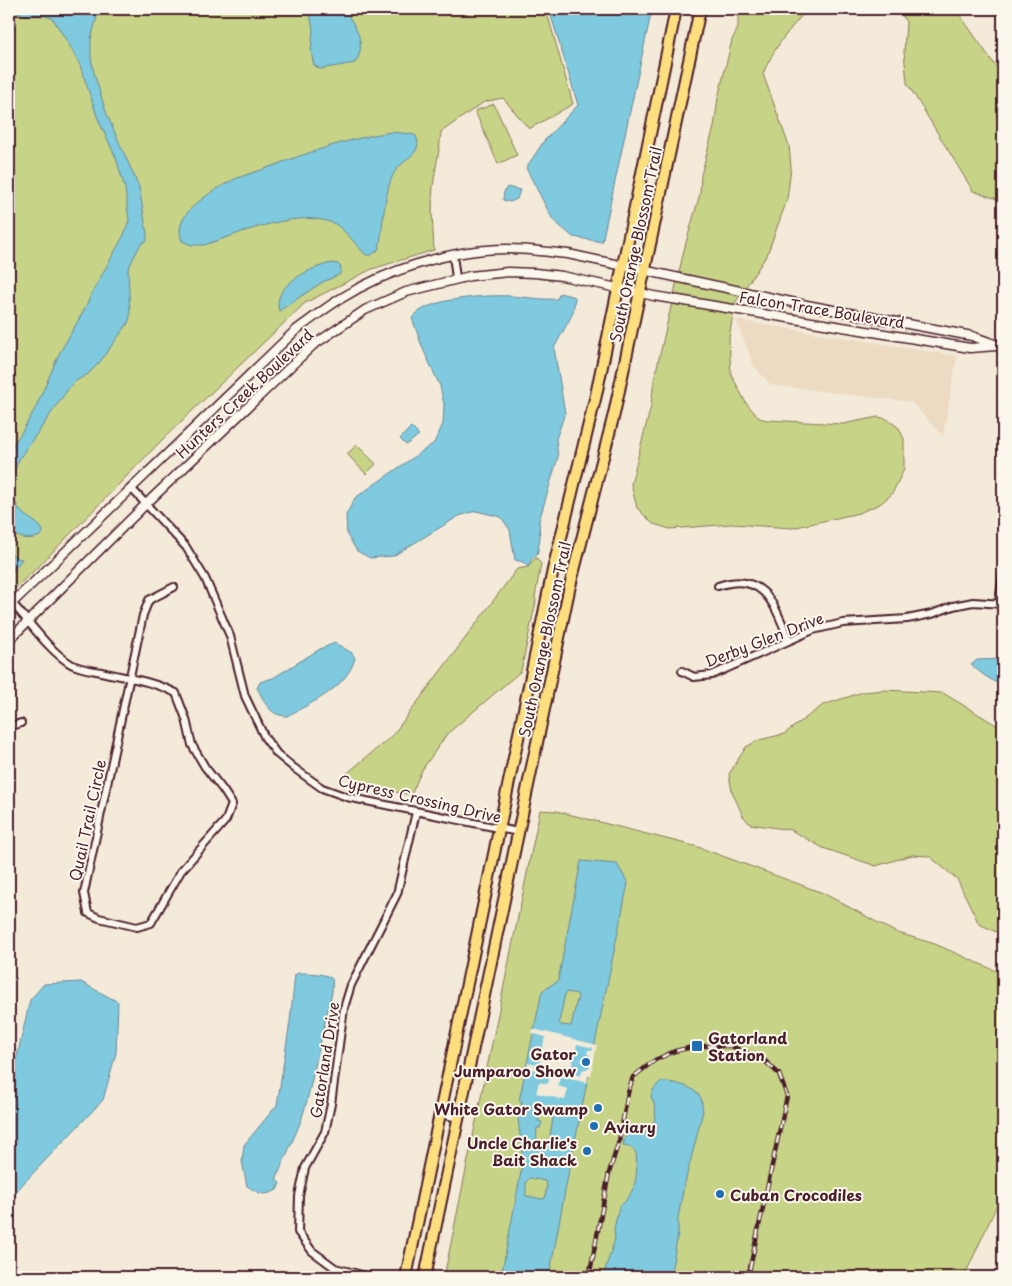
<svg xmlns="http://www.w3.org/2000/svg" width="1012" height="1286" viewBox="0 0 1012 1286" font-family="'Playpen Sans',sans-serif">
<rect width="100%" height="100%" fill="#f4ead9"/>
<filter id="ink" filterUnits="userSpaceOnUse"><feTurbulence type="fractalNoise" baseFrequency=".02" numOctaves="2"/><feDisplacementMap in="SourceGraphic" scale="10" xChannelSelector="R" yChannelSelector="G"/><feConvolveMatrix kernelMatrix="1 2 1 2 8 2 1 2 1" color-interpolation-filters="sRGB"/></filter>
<g filter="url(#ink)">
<!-- built -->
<path fill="#ecdac2" d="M 736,320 L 957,356 L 943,436 L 911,402 L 771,385 L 754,366 Z"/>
<!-- green -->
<path fill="#c7d386" stroke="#887958" d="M 9,9 L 546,9 L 573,104 L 529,129 L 503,98 L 484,102 L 441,132 C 440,151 435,168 433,187 C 431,208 433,229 434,250 L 372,269 L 305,303 L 166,436 L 37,568 L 9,594 Z
M 738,9 L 808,9 C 789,29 773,49 763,74 L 789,146 L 791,167 L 787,200 L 767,255 L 735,303 L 729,338 L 731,374 L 746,403 L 759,418 L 767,420 L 843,424 L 878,417 L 887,419 L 899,428 L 904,439 L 904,469 L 892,494 L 880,504 L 859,513 L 792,528 L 731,524 L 670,529 L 653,524 L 637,508 L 631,484 L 651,406 L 654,380 L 685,246 L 700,194 L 701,175 L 714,127 L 718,98 L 732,40 L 738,28 Z
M 899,9 L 958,9 L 960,15 L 999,71 L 1003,74 L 1003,201 L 973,191 L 907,83 L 904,52 L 906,22 Z
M 494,104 L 517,155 L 498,164 L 475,111 Z
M 357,445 L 376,464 L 366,474 L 347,454 Z
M 536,557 L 541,564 L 535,597 L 536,601 L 521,671 L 447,734 L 422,770 L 411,795 L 351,784 L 351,778 L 345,775 L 392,736 L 517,569 L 528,567 Z
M 885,690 L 943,693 L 1003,729 L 1003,935 L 979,924 L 957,879 L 929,856 L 912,855 L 876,866 L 823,848 L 791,830 L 750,824 L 743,816 L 732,792 L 729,774 L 746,747 L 759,740 L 784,734 L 823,705 L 863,692 Z
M 540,810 L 556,811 L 698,847 L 823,893 L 895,932 L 935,944 L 1003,974 L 1003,1192 L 964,1277 L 444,1277 Z"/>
<!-- water -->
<path fill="#7fcade" stroke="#6a8696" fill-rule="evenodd" d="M 10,9 L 99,9 L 91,39 L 91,58 L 94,73 L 107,115 L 139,187 L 147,234 L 147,240 L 140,245 L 128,269 L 130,317 L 128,323 L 99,363 L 88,374 L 76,381 L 68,389 C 58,403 49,417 39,431 C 22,454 0,479 19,509 C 25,518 36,520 42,529 L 43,533 L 40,536 C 29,541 19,538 9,532 L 9,451 L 23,430 L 36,407 L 59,354 L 83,312 L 93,291 L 124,235 L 129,220 L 125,188 L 116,158 L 98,119 L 80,65 L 71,48 L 53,19 L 46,16 L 24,15 L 12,11 Z
M 309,9 L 344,9 C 355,26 368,44 355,63 L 320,69 L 314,65 L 311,52 L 313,29 Z
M 549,9 L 652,9 L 602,242 L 573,237 L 553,220 L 526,168 L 544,141 L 578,105 Z
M 392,132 L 411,134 L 416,136 C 424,153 404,159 396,170 C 385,184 383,225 380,243 L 378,250 L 370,256 L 365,254 C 357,246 344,229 335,224 C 300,207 239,234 204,245 L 191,245 L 182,241 C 171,215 208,194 227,183 C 239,176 254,173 267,168 C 307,153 349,138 392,132 Z
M 507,187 L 520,190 L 517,199 L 510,202 L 503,200 L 504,192 Z
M 332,263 L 338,264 L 341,267 L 340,274 L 321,283 L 279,311 C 271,285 312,267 332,263 Z
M 560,293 L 575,297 L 573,313 L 554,348 L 565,413 L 556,439 L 558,457 L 539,521 L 540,539 L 537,555 L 532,558 L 528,567 L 523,562 L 515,560 L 510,530 L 501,517 L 476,511 L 459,516 L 393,556 L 370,558 L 357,551 L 347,535 L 346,515 L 355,498 L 434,443 L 443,424 L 444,404 L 440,386 L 423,349 L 412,318 C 420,308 434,304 446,301 C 470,297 487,295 511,296 C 526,297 542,300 557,299 Z
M 411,427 L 419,435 L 406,445 L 400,439 Z
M 9,552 L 17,558 L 22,559 L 9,576 Z
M 335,643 L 352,653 L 355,658 C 347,688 313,702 287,716 C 269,716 265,702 257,688 L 260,682 L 273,678 L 320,649 Z
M 1003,659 L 1003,687 L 985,676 L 971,665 L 977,660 Z
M 581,861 L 617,864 L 628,883 L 569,1170 L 549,1277 L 501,1277 L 523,1161 L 518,1118 L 522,1101 L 519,1101 L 542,991 L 558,981 ZM 567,992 L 577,994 L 578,996 L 571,1026 L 561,1025 L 559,1023 L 565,994 ZM 548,1113 L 553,1118 L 549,1142 C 536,1152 536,1137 537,1128 L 540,1128 L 542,1122 L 538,1121 L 541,1116 ZM 530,1178 L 545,1181 L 547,1185 L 545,1198 L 543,1199 L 526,1196 L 526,1182 Z
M 298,973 C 305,973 328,973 332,979 C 333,982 332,989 332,992 L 307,1101 L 301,1121 L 277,1177 L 277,1181 L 280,1183 L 277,1190 C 263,1197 260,1194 247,1186 L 242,1161 L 244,1145 L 277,1105 L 290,1022 L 295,975 Z
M 81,982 L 118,1002 L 116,1053 L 103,1100 L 18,1189 L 13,1199 L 9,1195 L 9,1092 L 30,1000 L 44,984 Z
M 660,1082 C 672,1081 695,1086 701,1098 C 702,1101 702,1107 703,1111 L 683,1191 L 678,1218 L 678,1234 L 670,1277 L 605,1277 L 604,1273 L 615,1239 L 614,1229 L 619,1207 C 637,1193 638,1173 636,1152 L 629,1146 L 623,1145 L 627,1129 L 645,1128 L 653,1124 C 657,1115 656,1105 651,1097 L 653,1090 Z"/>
<!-- pier -->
<path fill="#f4ead9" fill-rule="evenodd" d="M 533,1029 L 597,1045 L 591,1076 L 588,1076 L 587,1083 L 560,1076 L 558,1086 L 568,1089 L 565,1100 L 536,1093 L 539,1082 L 548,1084 L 550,1073 L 532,1069 L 523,1074 L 524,1069 L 529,1067 L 527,1063 L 539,1065 L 545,1037 L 532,1033 ZM 577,1044 L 593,1048 L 593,1050 L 588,1050 L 587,1053 L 591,1057 L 590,1061 L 581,1060 L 582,1062 L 590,1064 L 589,1068 L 582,1070 L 581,1076 L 570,1073 Z"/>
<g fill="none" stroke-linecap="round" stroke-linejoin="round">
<defs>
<path id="minor" d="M 453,255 L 456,278
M 1002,401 L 1003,401
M 131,488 L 186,547 L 205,578 L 230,636 L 245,696 L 265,738 L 277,754 L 294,768 L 322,788 L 347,797 L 518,832
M 718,586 C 764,570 775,606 789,640
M 12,603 C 30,622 49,651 71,664 C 80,669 92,670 101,672 C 127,678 153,681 176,693 L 186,719 L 192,745 L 205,767 L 223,790 L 232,804 L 226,820 L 181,871 L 151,923 L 137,927 L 99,918 L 88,913 L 84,893 L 143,615 L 149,600 L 174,587
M 999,603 L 1003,573
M 682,671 L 694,677 L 712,675 L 813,630 L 843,623 L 907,619 L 932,614 L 953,606 L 973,602 L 1003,604
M 9,727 L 21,723
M 440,1114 L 459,1118
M 370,1277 L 335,1268 L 312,1251 L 298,1232 L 299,1196 L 305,1168 L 325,1132 L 331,1104 L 344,1008 L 351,985 L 397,894 L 416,812"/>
<path id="tertiary" d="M 9,606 L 296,330 C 310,320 324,309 340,299 C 386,270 452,249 507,249 C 528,249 548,252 568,254 L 796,303 L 972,336 L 1003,347
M 9,640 L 147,503 L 312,346 L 365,310 L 406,292 L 470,276 L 508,272 L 535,273 L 562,276 L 654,296 L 970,348 L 996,346"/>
<path id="primary" d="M 406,1277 L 553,570 L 596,395 L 676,9
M 425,1277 L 569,590 L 614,414 L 700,9"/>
</defs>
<!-- minor casing -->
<use href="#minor" stroke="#4a1f2b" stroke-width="10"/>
<!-- tertiary casing -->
<use href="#tertiary" stroke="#4a1f2b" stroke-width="11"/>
<!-- primary casing -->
<use href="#primary" stroke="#4a1f2b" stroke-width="14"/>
<!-- minor -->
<use href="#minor" stroke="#fbf7ec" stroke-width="6"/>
<!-- tertiary -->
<use href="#tertiary" stroke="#fbf7ec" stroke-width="8"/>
<!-- primary -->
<use href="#primary" stroke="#fedf80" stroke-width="10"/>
<defs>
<path id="rail" d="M 589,1277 L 609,1173 L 619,1141 L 628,1093 L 633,1077 L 655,1060 L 675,1051 L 697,1046 L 731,1046 L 764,1060 L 779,1074 L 787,1096 L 748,1277"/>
</defs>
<!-- rail casing -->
<use href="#rail" stroke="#4a1f2b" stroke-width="4.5"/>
<!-- rail -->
<use href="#rail" stroke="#fbf7ec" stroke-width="2.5" stroke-dasharray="8" stroke-linecap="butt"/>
</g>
</g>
<!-- markers -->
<g fill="#1f6fb2" stroke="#fbf7ec" stroke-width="2">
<rect x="691" y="1040" width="12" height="12" rx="2.5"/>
<circle cx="586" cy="1062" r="5"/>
<circle cx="598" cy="1108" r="5"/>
<circle cx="594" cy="1126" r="5"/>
<circle cx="587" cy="1151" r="5"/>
<circle cx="720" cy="1194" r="5"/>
</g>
<g text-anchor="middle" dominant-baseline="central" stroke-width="4" stroke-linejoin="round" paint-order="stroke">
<!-- street labels -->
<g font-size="15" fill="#4a1f2b" stroke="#fbf7ec">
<text transform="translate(635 244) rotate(-78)">South Orange Blossom Trail</text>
<text transform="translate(822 309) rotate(9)">Falcon Trace Boulevard</text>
<text transform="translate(244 393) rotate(-43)">Hunters Creek Boulevard</text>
<text transform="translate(544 639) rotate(-78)">South Orange Blossom Trail</text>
<text transform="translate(764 639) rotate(-21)">Derby Glen Drive</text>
<text transform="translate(420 798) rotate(13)">Cypress Crossing Drive</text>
<text transform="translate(87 820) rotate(-78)">Quail Trail Circle</text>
<text transform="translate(324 1060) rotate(-81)">Gatorland Drive</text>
</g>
<!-- poi labels -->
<g font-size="15" font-weight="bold" fill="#4a1f2b" stroke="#fbf7ec" text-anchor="start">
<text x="708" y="1037">Gatorland<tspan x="708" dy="17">Station</tspan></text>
<text x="576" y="1053" text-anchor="end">Gator<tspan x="576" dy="17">Jumparoo Show</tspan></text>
<text x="588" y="1108" text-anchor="end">White Gator Swamp</text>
<text x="604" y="1126">Aviary</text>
<text x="577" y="1142" text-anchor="end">Uncle Charlie's<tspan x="577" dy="17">Bait Shack</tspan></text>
<text x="730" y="1194">Cuban Crocodiles</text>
</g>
</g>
<!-- margin -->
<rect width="1012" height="1286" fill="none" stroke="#fbf7ec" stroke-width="30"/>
<rect x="15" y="15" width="982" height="1256" fill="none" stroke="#4a1f2b" stroke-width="2" filter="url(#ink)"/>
</svg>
